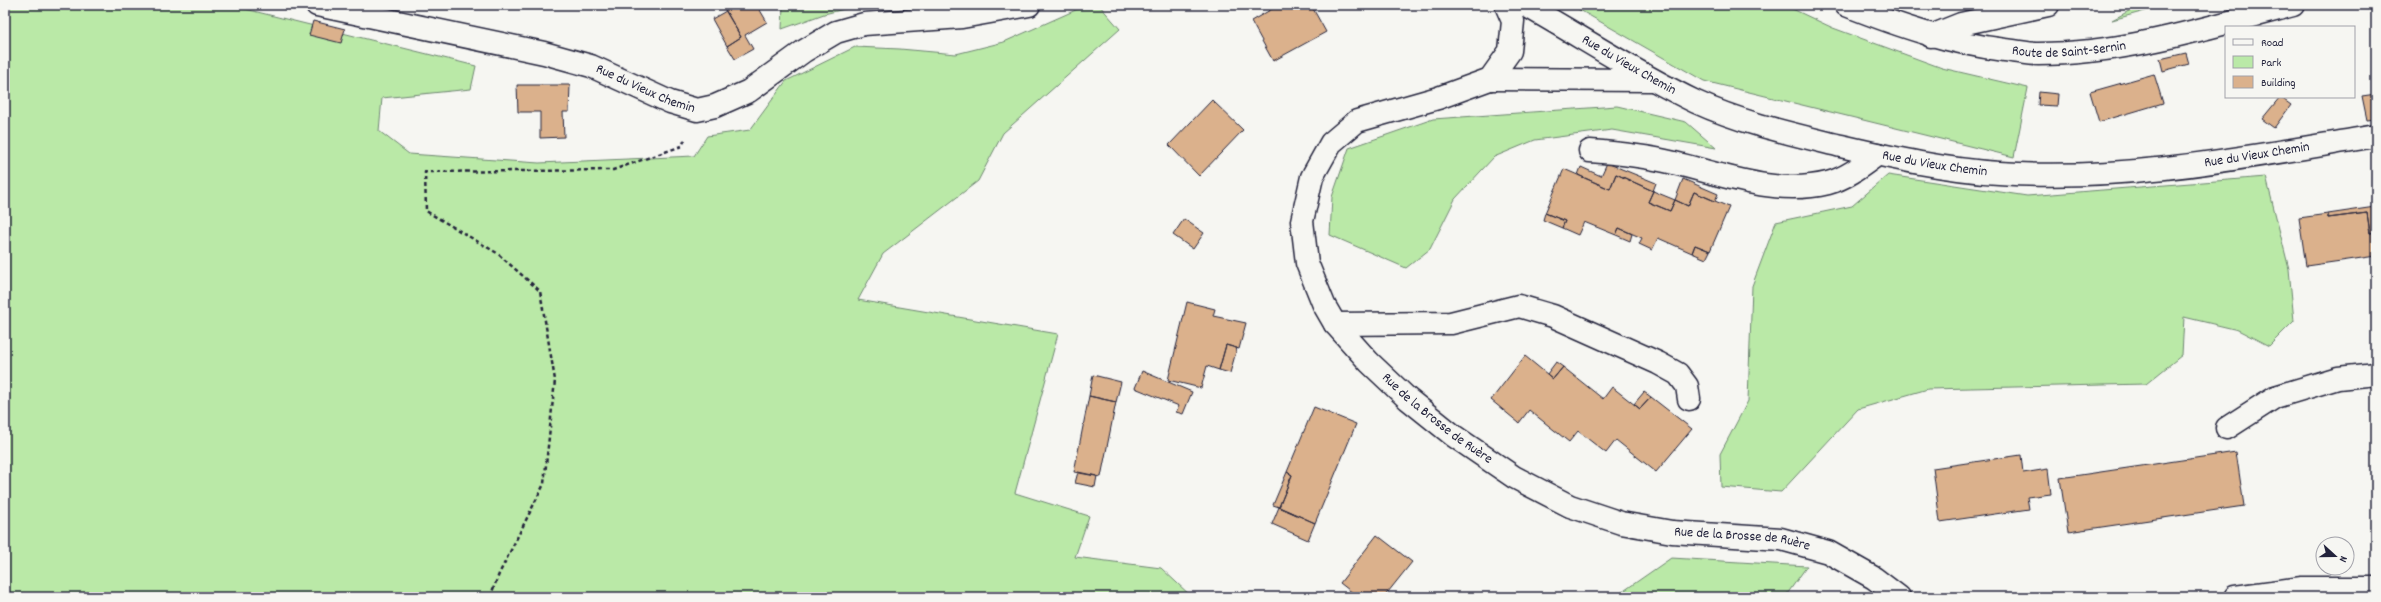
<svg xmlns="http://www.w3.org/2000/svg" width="2381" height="602" viewBox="0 0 2381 602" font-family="Dekko,sans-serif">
<rect width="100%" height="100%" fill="#f6f6f2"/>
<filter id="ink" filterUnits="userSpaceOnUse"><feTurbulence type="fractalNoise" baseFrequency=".025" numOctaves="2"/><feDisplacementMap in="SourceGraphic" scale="8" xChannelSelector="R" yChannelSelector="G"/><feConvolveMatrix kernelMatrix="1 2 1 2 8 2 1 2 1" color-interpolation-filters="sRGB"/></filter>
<g filter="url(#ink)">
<!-- green -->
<path fill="#bae9a7" stroke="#6e8671" d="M 5,5 L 229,5 L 476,66 L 471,89 L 382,98 L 379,131 L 409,154 L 539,163 L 694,156 L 707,136 L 750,130 L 786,81 L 855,47 L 900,49 L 956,54 L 1004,42 L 1087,5 L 1099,5 L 1120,29 L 1003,133 L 978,181 L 883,254 L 858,300 L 1058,334 L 1015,493 L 1089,516 L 1075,557 L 1161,568 L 1192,597 L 5,597 Z
M 783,5 L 861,5 L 824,14 L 782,29 Z
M 1571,5 L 1784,5 L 1833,28 L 1942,68 L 2028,88 L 2014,157 L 1704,81 Z
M 2140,5 L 2167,5 L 2112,20 Z
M 1617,106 L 1686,122 L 1716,148 L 1612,130 L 1535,140 L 1494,157 L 1455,199 L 1430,249 L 1406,268 L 1330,235 L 1332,197 L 1349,148 L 1433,119 Z
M 1888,175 L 2027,196 L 2266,177 L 2289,269 L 2294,321 L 2269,346 L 2238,330 L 2184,317 L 2182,355 L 2146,384 L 1928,389 L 1858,409 L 1781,492 L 1721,487 L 1720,454 L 1748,401 L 1752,286 L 1776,222 L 1852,206 Z
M 1671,558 L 1807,566 L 1785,597 L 1615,597 Z"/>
<!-- building -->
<path fill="#dbb18c" stroke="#22223b" d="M 722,5 L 757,5 L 767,22 L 745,35 L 753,49 L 735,59 L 727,46 L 741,37 Z
M 1279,5 L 1311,5 L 1326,32 L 1273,61 L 1251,21 Z
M 726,11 L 741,37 L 727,46 L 712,19 Z
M 313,21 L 345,29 L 341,43 L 309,35 Z
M 2186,53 L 2189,64 L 2163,71 L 2160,59 Z
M 2154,74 L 2163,103 L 2099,122 L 2090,92 Z
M 517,85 L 570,85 L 569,112 L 563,112 L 564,137 L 540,138 L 540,112 L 518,112 Z
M 2039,92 L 2058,94 L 2057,106 L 2038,105 Z
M 2376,94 L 2376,119 L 2367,120 L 2362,96 Z
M 2280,97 L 2291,105 L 2274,128 L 2262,119 Z
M 1212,100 L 1243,130 L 1199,176 L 1169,145 Z
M 1607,163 L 1656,183 L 1653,191 L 1616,174 L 1610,189 L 1578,175 L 1581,167 L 1601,176 Z
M 1564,169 L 1610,189 L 1616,174 L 1653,191 L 1648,202 L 1670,211 L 1675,200 L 1688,206 L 1694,192 L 1729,207 L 1710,251 L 1695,245 L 1692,253 L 1658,238 L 1652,250 L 1639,244 L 1642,238 L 1619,228 L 1616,235 L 1584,222 L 1578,235 L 1562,228 L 1565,221 L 1545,213 Z
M 1683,179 L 1718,194 L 1715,201 L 1694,192 L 1688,206 L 1675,200 Z
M 1653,191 L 1675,200 L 1670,211 L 1648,202 Z
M 2375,207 L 2376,232 L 2370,233 L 2367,213 L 2328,218 L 2328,214 Z
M 1545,213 L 1565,221 L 1562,228 L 1543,220 Z
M 2367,213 L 2370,233 L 2376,232 L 2376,256 L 2306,266 L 2299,218 L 2328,214 L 2328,218 Z
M 1184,219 L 1204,233 L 1193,249 L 1173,235 Z
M 1619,228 L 1632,234 L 1630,241 L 1616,235 Z
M 1695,245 L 1710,251 L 1706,259 L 1692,253 Z
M 1187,302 L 1215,309 L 1213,316 L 1246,323 L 1239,349 L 1226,345 L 1219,370 L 1207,366 L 1201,388 L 1168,380 Z
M 1226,345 L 1237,348 L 1230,373 L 1219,370 Z
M 1525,356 L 1553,379 L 1563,367 L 1603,399 L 1612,387 L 1640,409 L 1651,397 L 1692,429 L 1656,472 L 1616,440 L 1606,453 L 1578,431 L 1569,442 L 1529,410 L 1519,423 L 1491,400 Z
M 1556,362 L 1563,367 L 1553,379 L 1547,374 Z
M 1142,371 L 1192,392 L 1183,414 L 1176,412 L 1179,406 L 1135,388 Z
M 1093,375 L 1121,382 L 1116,402 L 1089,396 Z
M 1644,392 L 1651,397 L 1640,409 L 1634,404 Z
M 1089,396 L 1116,402 L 1101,477 L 1074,472 Z
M 1314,407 L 1356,424 L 1315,523 L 1279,507 L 1292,475 L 1287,472 Z
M 2236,452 L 2244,506 L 2068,532 L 2060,478 Z
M 2021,455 L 2023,473 L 2048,469 L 2051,494 L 2027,497 L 2029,509 L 1940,522 L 1933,468 Z
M 1078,472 L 1097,476 L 1095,487 L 1075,483 Z
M 1287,472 L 1292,475 L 1279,507 L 1273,505 Z
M 1279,507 L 1315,523 L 1308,540 L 1272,524 Z
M 1377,535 L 1412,562 L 1384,597 L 1358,597 L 1340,583 Z"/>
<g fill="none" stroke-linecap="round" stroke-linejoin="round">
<defs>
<g id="minor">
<path id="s1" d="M 317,5 L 544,53 L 591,66 L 670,102 L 697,110 L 715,106 L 749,91 L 804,51 L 836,32 L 864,24 L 962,17 L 1029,5"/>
<path id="s2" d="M 1506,5 L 1513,21 L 1510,51 L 1490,79 L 1438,98 L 1357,121 L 1331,143 L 1312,177 L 1302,221 L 1307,263 L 1324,305 L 1335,324 L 1369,362 L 1408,399 L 1454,436 L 1514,477 L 1570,506 L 1621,523 L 1672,532 L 1781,539 L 1828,552 L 1874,578 L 1899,597"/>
<path id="s3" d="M 1525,5 C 1582,37 1637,74 1696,102 C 1742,123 1792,134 1841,146 C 1893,158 1946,170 1999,173 C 2126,182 2252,156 2376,136"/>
<path id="s4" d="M 1846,5 C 1899,26 1949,43 2005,50 C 2016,51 2028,54 2038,54 C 2125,54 2210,27 2293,5"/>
<path d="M 1931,36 L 1961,24 L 2048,5"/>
<path d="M 1490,79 L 1652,80"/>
<path d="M 1590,151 C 1618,153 1646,156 1674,163 C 1725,175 1775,196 1828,183 C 1847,178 1863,165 1878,154"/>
<path d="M 1335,324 L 1451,323 L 1519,306 L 1553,316 L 1658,363 L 1678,374 L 1687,386 L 1689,399"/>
<path d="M 2227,428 L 2275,397 L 2338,378 L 2376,374"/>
<path d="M 2235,597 L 2302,588 L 2376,588"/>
</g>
</defs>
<!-- minor casing -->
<use href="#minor" stroke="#22223b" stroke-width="25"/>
<!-- path -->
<path stroke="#22223b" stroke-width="2.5" stroke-dasharray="4 3" stroke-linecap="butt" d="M 490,597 L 499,574 L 544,484 L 555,380 L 540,291 L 497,253 L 426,211 L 425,172 L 613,170 L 682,146 L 686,137"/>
<!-- minor -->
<use href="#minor" stroke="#f6f6f2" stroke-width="22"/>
</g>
</g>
<g text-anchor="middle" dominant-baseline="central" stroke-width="3.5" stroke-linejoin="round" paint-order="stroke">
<!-- street labels -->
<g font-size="14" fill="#22223b" stroke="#f6f6f2">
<text stroke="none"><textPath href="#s4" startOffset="230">Route de Saint-Sernin</textPath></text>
<text stroke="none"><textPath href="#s3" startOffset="120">Rue du Vieux Chemin</textPath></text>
<text stroke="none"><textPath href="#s1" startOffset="340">Rue du Vieux Chemin</textPath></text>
<text stroke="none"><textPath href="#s3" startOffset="768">Rue du Vieux Chemin</textPath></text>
<text stroke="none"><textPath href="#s3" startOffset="444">Rue du Vieux Chemin</textPath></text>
<text stroke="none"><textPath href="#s2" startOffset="589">Rue de la Brosse de Ruère</textPath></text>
<text stroke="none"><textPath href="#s2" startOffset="925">Rue de la Brosse de Ruère</textPath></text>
</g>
</g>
<!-- margin -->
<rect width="2381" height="602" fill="none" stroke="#f6f6f2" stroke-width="20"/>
<rect x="10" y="10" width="2361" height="582" fill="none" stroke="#22223b" stroke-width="1.5" filter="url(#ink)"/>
<!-- legend -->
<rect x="2225" y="26" width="130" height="72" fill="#f6f6f2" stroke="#a1a1a9"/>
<rect x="2233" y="39" width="20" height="6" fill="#f6f6f2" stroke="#a1a1a9"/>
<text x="2261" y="46" font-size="12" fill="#22223b">Road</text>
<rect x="2233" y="56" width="20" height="12" fill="#bae9a7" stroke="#a1a1a9"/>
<text x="2261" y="66" font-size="12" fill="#22223b">Park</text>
<rect x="2233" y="76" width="20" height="12" fill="#dbb18c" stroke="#a1a1a9"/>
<text x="2261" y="86" font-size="12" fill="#22223b">Building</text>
<!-- north arrow -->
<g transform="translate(2335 556) rotate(111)"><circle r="19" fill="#f6f6f2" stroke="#a1a1a9"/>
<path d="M0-3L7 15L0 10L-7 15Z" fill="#22223b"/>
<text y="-6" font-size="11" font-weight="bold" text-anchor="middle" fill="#22223b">N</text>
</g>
</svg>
